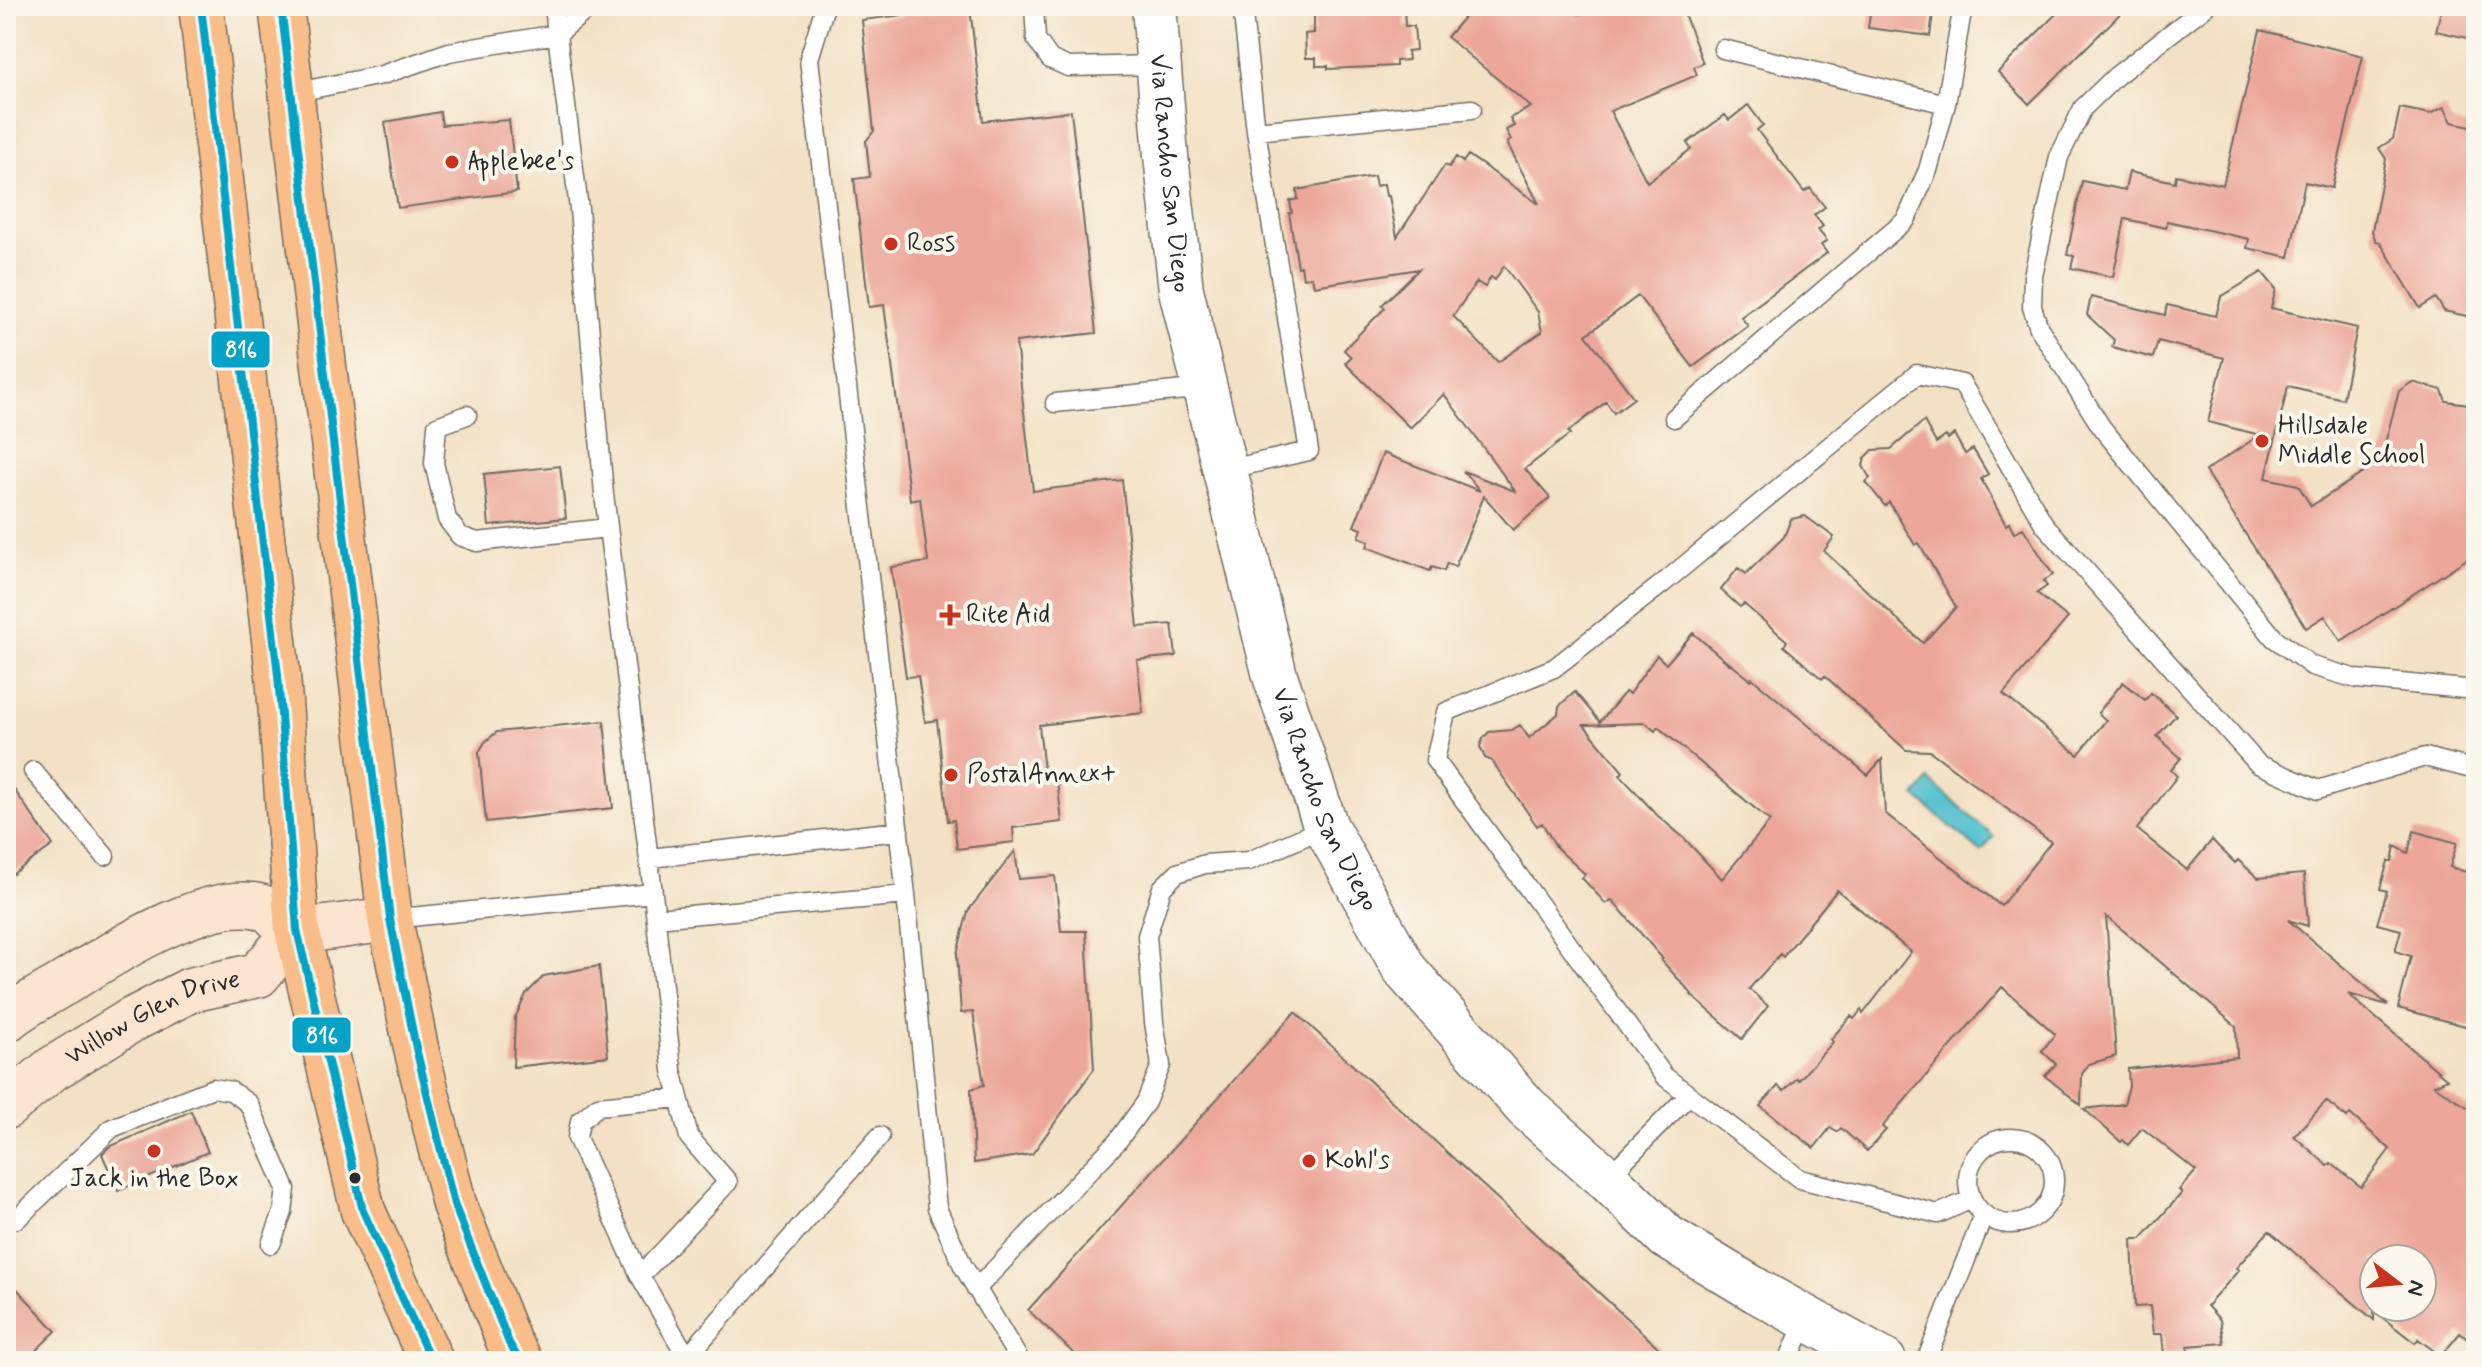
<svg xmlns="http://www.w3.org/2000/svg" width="2482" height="1367" viewBox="0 0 2482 1367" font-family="Mynerve,sans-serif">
<rect width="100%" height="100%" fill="#fbf7ec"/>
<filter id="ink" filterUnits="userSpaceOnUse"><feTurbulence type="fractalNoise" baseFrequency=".0125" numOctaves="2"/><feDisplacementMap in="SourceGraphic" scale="16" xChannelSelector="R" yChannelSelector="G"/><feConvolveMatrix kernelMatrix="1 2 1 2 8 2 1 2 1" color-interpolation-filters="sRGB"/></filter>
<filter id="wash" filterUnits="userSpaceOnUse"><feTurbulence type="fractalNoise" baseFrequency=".006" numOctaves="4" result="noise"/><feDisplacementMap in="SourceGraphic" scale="32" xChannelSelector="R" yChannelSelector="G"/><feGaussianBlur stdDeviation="1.8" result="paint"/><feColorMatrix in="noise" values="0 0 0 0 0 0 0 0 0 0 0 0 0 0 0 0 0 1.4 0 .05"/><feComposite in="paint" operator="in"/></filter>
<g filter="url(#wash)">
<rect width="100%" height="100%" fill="#f3e1c5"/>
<!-- water -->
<path fill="#56c2cf" stroke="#40767d" stroke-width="2" d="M 1929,780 L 1994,837 L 1981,852 L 1915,796 Z"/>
<g id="blocks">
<!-- building -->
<path fill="#eca79a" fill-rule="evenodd" d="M 1314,6 L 1404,6 L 1405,26 L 1414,26 L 1416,50 L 1407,51 L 1408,60 L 1396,61 L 1396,66 L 1328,69 L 1328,66 L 1316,66 L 1316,58 L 1306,58 L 1305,34 L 1314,33 Z
M 1488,6 L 1569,6 L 1579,14 L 1601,6 L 1681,6 L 1703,63 L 1694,67 L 1697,75 L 1610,111 L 1647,182 L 1691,149 L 1687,143 L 1725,115 L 1729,120 L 1748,105 L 1763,125 L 1757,130 L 1804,192 L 1810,188 L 1825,207 L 1814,215 L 1823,226 L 1818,230 L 1827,241 L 1821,245 L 1827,253 L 1741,317 L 1748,326 L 1693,367 L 1638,296 L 1586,335 L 1634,398 L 1614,413 L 1606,402 L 1568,432 L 1570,434 L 1525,469 L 1550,498 L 1513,530 L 1484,496 L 1455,567 L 1447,563 L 1444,571 L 1432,567 L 1430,571 L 1367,547 L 1369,541 L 1359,537 L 1362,529 L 1354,526 L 1383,453 L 1480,491 L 1463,471 L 1515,491 L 1444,394 L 1410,428 L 1345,363 L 1351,357 L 1344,350 L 1351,342 L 1385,308 L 1382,305 L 1419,269 L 1314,286 L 1312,277 L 1303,278 L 1301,266 L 1298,267 L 1289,213 L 1292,213 L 1290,201 L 1298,199 L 1297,190 L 1374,176 L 1376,186 L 1384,184 L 1386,196 L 1389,196 L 1397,237 L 1445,165 L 1449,167 L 1456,157 L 1463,162 L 1468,155 L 1539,204 L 1507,143 L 1511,140 L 1506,130 L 1514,126 L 1510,118 L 1531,107 L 1447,37 L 1471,9 L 1479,16 ZM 1504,266 L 1538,312 L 1542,332 L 1498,362 L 1453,316 L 1477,282 L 1485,287 L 1491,277 L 1495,280 Z
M 1871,6 L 1934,6 L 1930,36 L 1868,28 Z
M 2064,6 L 2128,6 L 2029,104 L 1998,72 Z
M 2442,6 L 2476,6 L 2476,40 L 2436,31 Z
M 970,7 L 983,121 L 1071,111 L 1096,333 L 1016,342 L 1033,491 L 1122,480 L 1138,627 L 1172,624 L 1176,656 L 1137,660 L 1143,713 L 1039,725 L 1045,781 L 1057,780 L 1062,822 L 1013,828 L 1014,842 L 957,849 L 954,820 L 948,821 L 937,720 L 925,722 L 918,676 L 906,677 L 891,567 L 928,562 L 920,498 L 910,500 L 884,305 L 869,307 L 854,179 L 870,177 L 866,141 L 874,131 L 862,20 Z
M 2260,30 L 2363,56 L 2332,188 L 2305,182 L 2289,257 L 2247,248 L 2249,239 L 2167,221 L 2166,228 L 2125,219 L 2113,277 L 2071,268 L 2074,256 L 2067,255 L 2082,181 L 2125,190 L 2129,172 L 2175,182 L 2176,175 L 2223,185 Z
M 2444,107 L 2452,122 L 2476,127 L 2476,318 L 2444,311 L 2436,298 L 2420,308 L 2380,242 L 2376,241 L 2372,231 L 2386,159 L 2379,148 L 2393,139 L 2400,108 L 2430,114 Z
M 440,112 L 442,125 L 509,120 L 517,192 L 398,208 L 385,122 Z
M 2262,272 L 2276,289 L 2271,308 L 2357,328 L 2343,399 L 2288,386 L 2266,478 L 2298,485 L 2311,506 L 2380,462 L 2399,391 L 2412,382 L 2442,390 L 2446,401 L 2476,405 L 2476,553 L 2341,641 L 2325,616 L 2306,628 L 2205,471 L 2260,435 L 2208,422 L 2224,358 L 2158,341 L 2153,358 L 2112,347 L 2114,340 L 2087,315 L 2091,297 L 2165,315 L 2167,305 L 2216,316 L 2221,297 Z
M 1924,421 L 1936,443 L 1946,436 L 1948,439 L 1954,434 L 1965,454 L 1973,449 L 1988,474 L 1981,479 L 2006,525 L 2009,523 L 2014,533 L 2023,528 L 2053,575 L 2043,581 L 2047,586 L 2037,593 L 2068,618 L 2003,694 L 2078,755 L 2106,720 L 2098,713 L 2123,682 L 2145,700 L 2151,693 L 2176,715 L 2157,736 L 2181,758 L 2171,770 L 2177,776 L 2137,829 L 2187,870 L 2212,840 L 2235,863 L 2238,860 L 2258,878 L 2304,874 L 2308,926 L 2288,920 L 2388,1005 L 2348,994 L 2447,1079 L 2434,1085 L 2476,1113 L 2476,1346 L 2460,1333 L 2441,1356 L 2418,1339 L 2415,1343 L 2374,1311 L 2374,1320 L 2269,1231 L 2236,1268 L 2239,1270 L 2207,1306 L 2220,1320 L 2224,1343 L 2188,1346 L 2189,1351 L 2164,1354 L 2162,1334 L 2153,1334 L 2150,1306 L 2135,1307 L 2132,1239 L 2141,1239 L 2182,1193 L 2179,1190 L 2196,1171 L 2142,1128 L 2128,1145 L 2123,1140 L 2121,1142 L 2084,1109 L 2124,1104 L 2129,1086 L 2128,1069 L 2237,1057 L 2236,1026 L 2106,916 L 2116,1056 L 2089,1064 L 2082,1074 L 2081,1105 L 2045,1076 L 2056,1064 L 2042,1051 L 2055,1034 L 2002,987 L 1882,1127 L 1886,1130 L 1867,1151 L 1841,1128 L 1837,1132 L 1830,1128 L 1814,1148 L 1760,1106 L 1778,1086 L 1784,1091 L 1797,1078 L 1799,1080 L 1833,1042 L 1831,1039 L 1851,1016 L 1854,1019 L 1861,1010 L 1863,1014 L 1911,952 L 1837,890 L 1783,957 L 1780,954 L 1749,989 L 1768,1006 L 1742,1039 L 1691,995 L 1692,994 L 1661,960 L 1663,959 L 1613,901 L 1611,900 L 1606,904 L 1582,878 L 1585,874 L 1557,848 L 1542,823 L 1537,826 L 1492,761 L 1485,758 L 1480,747 L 1483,738 L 1489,732 L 1512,730 L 1520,725 L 1529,738 L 1558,714 L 1559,706 L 1575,692 L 1600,722 L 1625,692 L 1629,694 L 1657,655 L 1666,664 L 1693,633 L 1728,663 L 1728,662 L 1751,680 L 1752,678 L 1868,775 L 1882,759 L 1885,813 L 2001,906 L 2051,842 L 1930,751 L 1906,750 L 1825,676 L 1822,679 L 1784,646 L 1787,641 L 1744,604 L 1740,607 L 1721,590 L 1738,568 L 1746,574 L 1784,537 L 1791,519 L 1805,516 L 1834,537 L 1824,551 L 1923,643 L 1956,607 L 1919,543 L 1915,545 L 1889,502 L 1885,506 L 1866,482 L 1870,478 L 1863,466 L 1865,458 L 1873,450 L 1891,449 ZM 1646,723 L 1655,731 L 1658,727 L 1770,821 L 1722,879 L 1684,838 L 1657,815 L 1620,775 L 1623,772 L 1584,725 ZM 2326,1101 L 2347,1118 L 2350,1114 L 2390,1149 L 2361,1187 L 2331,1163 L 2328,1166 L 2294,1136 ZM 2374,1259 L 2422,1259 L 2422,1307 L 2374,1307 Z
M 560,466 L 566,518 L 489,526 L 484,474 Z
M 604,721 L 613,808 L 486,822 L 479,752 L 485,742 L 497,732 Z
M 6,778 L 53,845 L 6,879 Z
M 2414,831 L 2457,843 L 2450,867 L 2476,875 L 2476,1029 L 2398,1008 L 2411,956 L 2395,951 L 2401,930 L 2377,924 L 2387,891 L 2380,889 L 2388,861 L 2392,861 L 2395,846 L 2408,853 Z
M 1015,851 L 1019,879 L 1055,876 L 1061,931 L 1086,931 L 1094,1069 L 1032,1154 L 974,1163 L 971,1089 L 984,1085 L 973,1012 L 961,1013 L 957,954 L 968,911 Z
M 599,966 L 608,1056 L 513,1067 L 515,1018 L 526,994 L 544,976 Z
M 1295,1012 L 1673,1361 L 1082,1361 L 1028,1310 Z
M 191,1111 L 208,1152 L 118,1191 L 102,1154 L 109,1147 Z
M 6,1277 L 56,1331 L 25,1361 L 6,1361 Z"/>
</g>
</g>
<g filter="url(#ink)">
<use href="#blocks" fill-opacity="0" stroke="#716b61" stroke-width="2"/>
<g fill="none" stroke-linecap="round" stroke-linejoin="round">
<defs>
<path id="service" d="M 554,6 L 557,34
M 825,6 L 809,59 L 906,895 L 937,1208 L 963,1266 L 1020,1361
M 1034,6 L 1036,39 L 1050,59 L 1068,67 L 1159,65
M 1242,6 L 1256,131 L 1472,109
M 2206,6 L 2116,76 L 2083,108 L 2059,157 L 2033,276 L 2032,307 L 2039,328 L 2102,428 L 2274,638 L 2312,666 L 2357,679 L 2476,690
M 557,34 L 590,7 L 594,6
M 292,93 L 382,75 L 449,52 L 557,34 L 579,209 L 604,494 L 653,893 L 390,919
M 1946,104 L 1963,6
M 1055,403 L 1205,388
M 467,415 L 437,426 L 434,463 L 447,519 L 460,536 L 477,542 L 608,528
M 1674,418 L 1906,220 L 1928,170 L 1946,104 L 1723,49
M 1225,470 L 1309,451 L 1256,131
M 33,771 L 105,856
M 649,858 L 899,831
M 653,893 L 672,1070 L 689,1137 L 728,1182 L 640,1276 L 577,1138 L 580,1121 L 598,1106 L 679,1098
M 656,918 L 906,895
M1968 1181a43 43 0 1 1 86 0a43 43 0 1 1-86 0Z
M 1607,1178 L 1689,1095
M 1972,1199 L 1938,1214 L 1800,1179 L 1664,1076 L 1435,760 L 1446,712 L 1554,668 L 1662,584 L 1917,374 L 1962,384 L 2044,524 L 2258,764 L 2318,790 L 2425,757 L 2476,770
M 17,1219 L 112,1128 L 213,1088 L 231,1091 L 249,1104 L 286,1189 L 283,1212 L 271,1244
M 640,1276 L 687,1357 L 880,1136
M 976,1289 L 1117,1142 L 1146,1102 L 1161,1065 L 1154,1022 L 1147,936 L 1162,888 L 1177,873 L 1205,864 L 1249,861 L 1326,827
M 1788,1361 L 1806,1319
M 1926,1361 L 1984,1214"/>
<g id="tertiary">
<path id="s1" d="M 1154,6 L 1166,156 L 1181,290 L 1275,676 L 1326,827 L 1405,970 L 1526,1107 L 1606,1178 L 1667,1237 L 1757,1291 L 1884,1361"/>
</g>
<g id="secondary">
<path d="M 6,1020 C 23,1006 44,995 63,984 C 110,955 196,899 252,905 C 276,907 276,924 293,929 C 305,933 372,921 390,919"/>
<path id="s2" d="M 6,1107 L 52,1069 L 130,1021 L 190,990 L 258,975 L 297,930"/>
</g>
<path id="primary" d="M 201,6 L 278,675 L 297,930 L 363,1211 L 431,1361
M 281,6 L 390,919 L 416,1048 L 454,1204 L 509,1343 L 520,1361"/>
</defs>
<!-- service casing -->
<use href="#service" stroke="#716b61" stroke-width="21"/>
<!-- tertiary casing -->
<use href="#tertiary" stroke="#716b61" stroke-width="47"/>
<!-- secondary casing -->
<use href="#secondary" stroke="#716b61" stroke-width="47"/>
<!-- primary casing -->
<use href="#primary" stroke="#716b61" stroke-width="47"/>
<!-- service -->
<use href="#service" stroke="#fff" stroke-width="18"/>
<!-- tertiary -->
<use href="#tertiary" stroke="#fff" stroke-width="44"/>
<!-- secondary -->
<use href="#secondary" stroke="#fce5d0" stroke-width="44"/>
<!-- primary -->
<use href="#primary" stroke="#f8bd89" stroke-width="44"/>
<defs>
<path id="bus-1" d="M 201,6 L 278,675 L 297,930 L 363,1211 L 431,1361
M 281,6 L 390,919 L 416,1048 L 454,1204 L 509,1343 L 520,1361"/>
</defs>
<!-- bus-1 casing -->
<use href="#bus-1" stroke="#fbf7ec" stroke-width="14"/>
<!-- bus-1 -->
<use href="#bus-1" stroke="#02a3c6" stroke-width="8"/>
</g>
</g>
<!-- markers -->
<g fill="#c8321e" stroke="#fbf7ec" stroke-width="3">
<circle cx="452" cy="162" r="8"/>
<circle cx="891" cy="244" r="8"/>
<circle cx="2262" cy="441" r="8"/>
<path d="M946 603h8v8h8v8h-8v8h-8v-8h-8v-8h8z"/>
<circle cx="951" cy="775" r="8"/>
<circle cx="154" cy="1151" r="8"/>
<circle cx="1309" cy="1161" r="8"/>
</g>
<circle fill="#2b2b2b" stroke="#fbf7ec" stroke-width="3" cx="355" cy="1178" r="7"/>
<g text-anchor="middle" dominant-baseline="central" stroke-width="8" stroke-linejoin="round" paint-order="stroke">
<!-- poi labels -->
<g font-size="26" fill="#2b2b2b" stroke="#fbf7ec" text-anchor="start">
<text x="468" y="162">Applebee's</text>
<text x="907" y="244">Ross</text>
<text x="2278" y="426">Hillsdale<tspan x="2278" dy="30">Middle School</tspan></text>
<text x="966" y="615">Rite Aid</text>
<text x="967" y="775">PostalAnnex+</text>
<text x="1325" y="1161">Kohl's</text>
<text x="154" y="1179" text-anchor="middle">Jack in the Box</text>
</g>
<!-- street labels -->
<g font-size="26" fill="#2b2b2b" stroke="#fbf7ec">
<text stroke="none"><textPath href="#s1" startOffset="168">Via Rancho San Diego</textPath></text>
<text stroke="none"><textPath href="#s1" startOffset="816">Via Rancho San Diego</textPath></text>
<text stroke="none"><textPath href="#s2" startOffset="174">Willow Glen Drive</textPath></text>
</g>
</g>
<g stroke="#fbf7ec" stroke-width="3">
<rect x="210" y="330" width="61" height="39" rx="8" fill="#02a3c6"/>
<rect x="291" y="1016" width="61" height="38" rx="8" fill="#02a3c6"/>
</g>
<g font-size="22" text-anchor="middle" font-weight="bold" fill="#fff">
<text x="241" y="357">816</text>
<text x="322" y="1043">816</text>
</g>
<!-- margin -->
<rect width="2482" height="1367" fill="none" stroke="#fbf7ec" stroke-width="32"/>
<!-- north arrow -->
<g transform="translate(2398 1283) rotate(106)"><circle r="38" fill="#fbf7ec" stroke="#a8a59f" stroke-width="2"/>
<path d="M0-6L14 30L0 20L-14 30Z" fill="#c8321e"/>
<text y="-12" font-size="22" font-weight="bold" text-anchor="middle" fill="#2b2b2b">N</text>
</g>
</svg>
